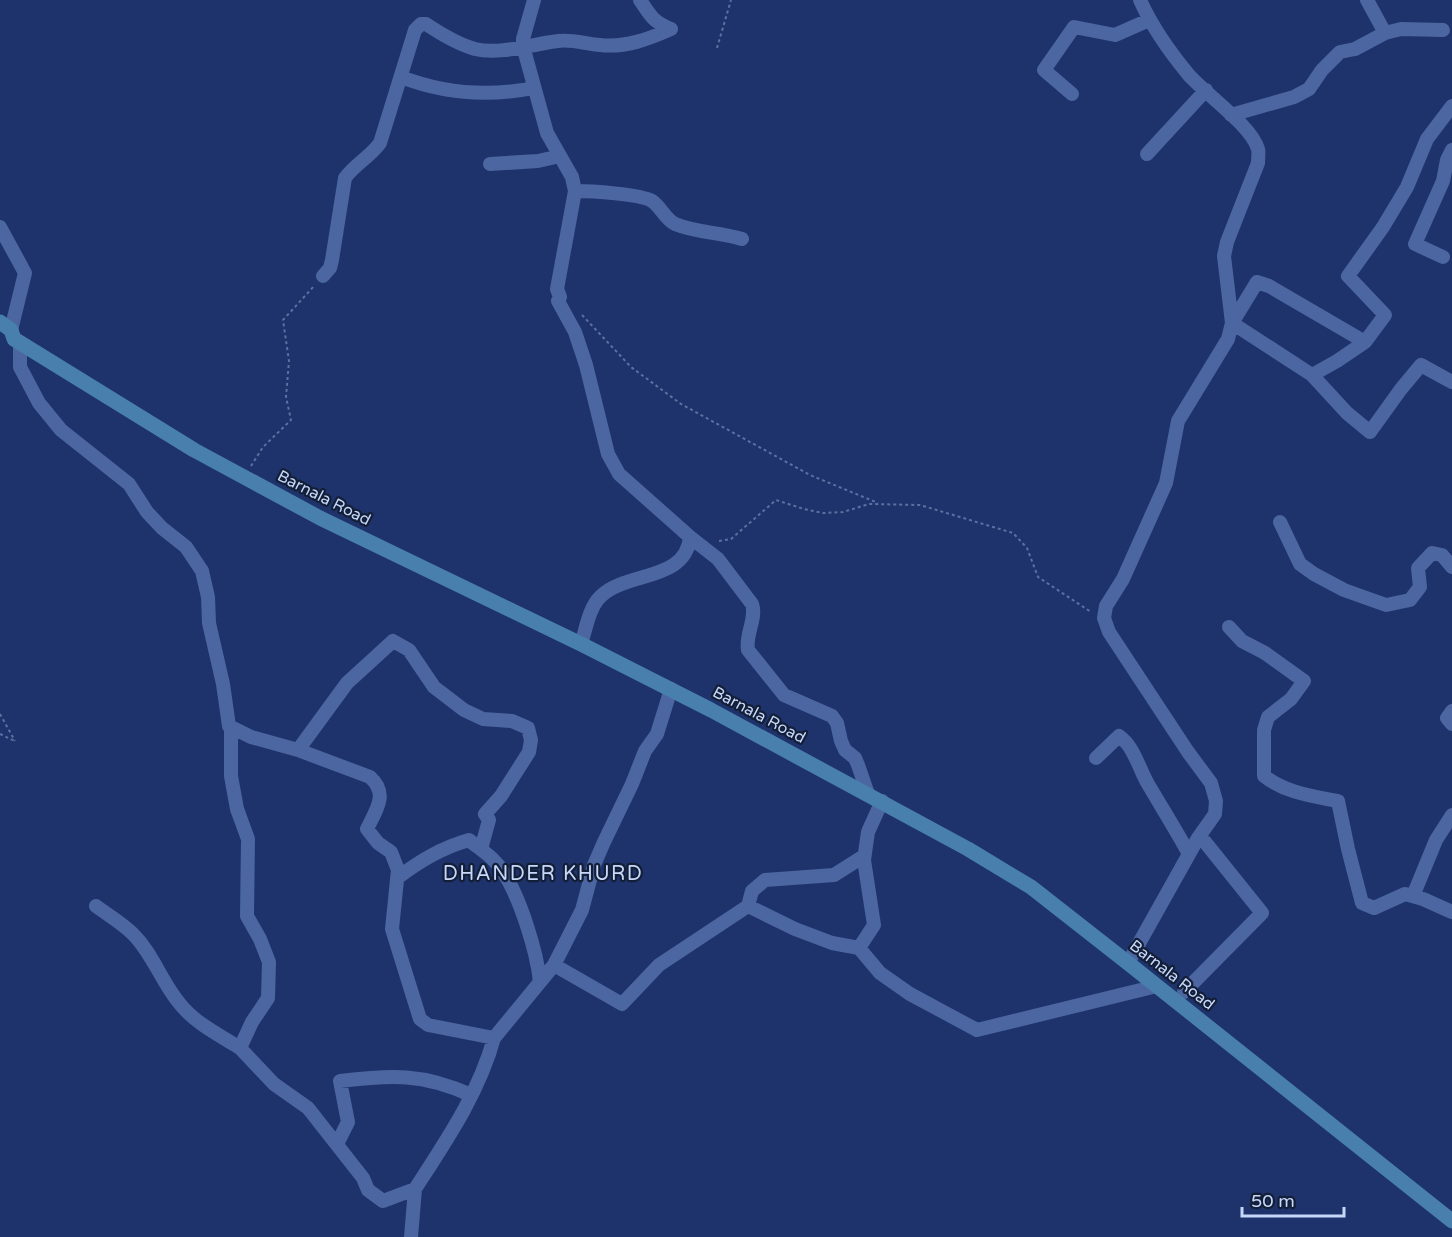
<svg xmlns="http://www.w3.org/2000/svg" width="1452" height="1237" viewBox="0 0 1452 1237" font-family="'Varela Round',sans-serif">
<rect width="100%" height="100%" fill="#1e336b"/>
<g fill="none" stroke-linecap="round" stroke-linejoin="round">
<!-- path -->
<path stroke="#5d70a0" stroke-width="2" stroke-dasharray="3 3" stroke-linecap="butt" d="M 717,48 L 731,0
M 582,315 L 631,367 L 681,404 L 810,475 L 878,503
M 251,466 L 263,447 L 291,420 L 286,397 L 289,361 L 283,320 L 315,285
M 719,541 L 731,539 L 776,500 L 804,509 L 823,513 L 843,512 L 869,504 L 920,505 L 1013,533 L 1027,548 L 1038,577 L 1091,612
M 0,714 L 15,741
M 0,734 L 15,741"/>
<!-- minor -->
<path stroke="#4c66a2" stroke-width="14" d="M 534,0 L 523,39 L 523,46 L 547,133 L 572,177 L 575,191 L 557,289 L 560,297 L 558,301 L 575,332 L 586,365 L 608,454 L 619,474 L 690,537 L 718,559 L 752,604 C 757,619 745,634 748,650 L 784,695 L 832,716 L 837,723 L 841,741 L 845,750 L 855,758 L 858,765 L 868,794
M 640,0 C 651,16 652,21 671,29
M 1367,0 L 1385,33
M 401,77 C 445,94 488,97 534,88
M 1072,94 L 1044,70 L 1074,27 L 1115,35 L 1149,20
M 1231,115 L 1294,97 L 1309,89 L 1322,70 L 1340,52 L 1355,49 L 1385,33 L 1401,29 L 1443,30
M 1147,154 L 1206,90
M 490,164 L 538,161 L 560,156
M 575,191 C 590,191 641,194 652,201 C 661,207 665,219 675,224 C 697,233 720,232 742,239
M 0,227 L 25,273 L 11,330
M 1443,257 L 1415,244 L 1443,181 L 1447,160 L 1452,150
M 323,276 L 330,268 L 332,260 L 345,178 C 355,164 370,157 380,143 L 415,30 L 421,24 L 426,24 C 441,34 457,44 475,49 C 501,55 532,44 558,41 C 572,39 586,44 600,45 C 625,48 649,39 671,29
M 1365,342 L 1385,315 L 1348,276 L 1383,227 L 1407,187 L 1427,139 L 1452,106
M 20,343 L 20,367 L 39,403 L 61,430 L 129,484 L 147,512 L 162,528 L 186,547 L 202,571 L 208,597 L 209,623 L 223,684 L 229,726 L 251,737 L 298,750 L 370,777 C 389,794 376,810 367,829 L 378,843 L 391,852 L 398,870 L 392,929 L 420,1019 L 428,1025 L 494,1038 L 554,965 L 622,1004 L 659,965 L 748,906 L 795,929 L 832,943 L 859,948 L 880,973 L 910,994 L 977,1030 L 1157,986
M 1312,375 L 1337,361 L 1365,342 L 1269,286 L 1257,282 L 1232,323 L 1312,375 L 1347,413 L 1370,432 L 1401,389 L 1421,365 L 1452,382
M 1280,522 L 1300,564 L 1314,574 L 1344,590 L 1386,605 L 1410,600 L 1420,587 L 1418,568 L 1432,553 L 1442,555 L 1452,567
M 1229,627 L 1242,641 L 1265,653 L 1304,681 L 1291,699 L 1268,717 L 1264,730 L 1264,776 C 1286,793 1312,796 1338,801 L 1348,849 L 1362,903 L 1374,908 L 1405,894 L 1423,899 L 1452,912
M 581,644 C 586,629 589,608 600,597 C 625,571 686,582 690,537
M 1452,711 L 1447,718 L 1452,724
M 231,727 L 231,776 L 237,809 L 248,839 L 247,916 L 260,939 L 269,962 L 268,998 L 252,1022 L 240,1048 L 274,1084 L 308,1108 L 363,1178 L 368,1190 L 383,1201 L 415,1189 L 411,1237
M 298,750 L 347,683 L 393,641 L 409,650 L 434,687 L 464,710 L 483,719 L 512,721 L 528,728 L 531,740 L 529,752 L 501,796 L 485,814 L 489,820 L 481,849
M 1096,758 L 1119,736 C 1134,746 1139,769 1148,784 C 1162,808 1176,830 1189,854
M 397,878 C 420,861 441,848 469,840 C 481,850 495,858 503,872 C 520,897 537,952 540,982
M 1413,896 L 1436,840 L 1452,815
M 96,906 C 108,915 122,923 133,934 C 153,954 162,983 180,1004 C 195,1023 219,1035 240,1048
M 748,906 L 752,891 L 765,880 L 834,875 L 864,856
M 859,948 L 874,925 L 864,860 L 868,832 L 882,801
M 1128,963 L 1198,838 L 1215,814 L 1216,801 L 1211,783 L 1188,752 L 1109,632 L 1104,618 L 1106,606 L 1123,579 L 1166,483 L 1178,421 L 1228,339 L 1232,323 L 1224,256 L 1227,242 L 1258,163 C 1258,158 1259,152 1258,149 C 1251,125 1204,93 1188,74 C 1169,51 1152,27 1140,0
M 554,965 L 582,910 L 594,865 L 604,842 L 632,784 L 645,751 L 657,734 L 671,689
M 1184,992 L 1262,913 L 1205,842 L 1198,838
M 337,1144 L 348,1122 L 340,1081 C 392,1075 422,1073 471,1095
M 415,1189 C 446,1141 479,1093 494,1038"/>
<!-- secondary -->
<path stroke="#487fad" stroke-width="15" d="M 0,322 L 11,330 L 14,339 L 194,450 L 320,518 L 581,644 L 711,710 L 968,849 L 1031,887 L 1128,963 L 1452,1221"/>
</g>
<g text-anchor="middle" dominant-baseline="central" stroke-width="4.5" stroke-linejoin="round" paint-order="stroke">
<!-- street labels -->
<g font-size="16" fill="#c7d7fa" stroke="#131e37">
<text transform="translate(324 498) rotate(27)">Barnala Road</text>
<text transform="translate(759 715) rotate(28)">Barnala Road</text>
<text transform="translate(1172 975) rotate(38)">Barnala Road</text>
</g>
<!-- quarter labels -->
<g font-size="20" letter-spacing="1.5" fill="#c7d7fa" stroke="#131e37">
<text x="543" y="874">DHANDER KHURD</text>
</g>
</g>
<!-- scale -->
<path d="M1242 1207v9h102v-9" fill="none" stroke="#c7d7fa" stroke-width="3"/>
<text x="1251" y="1207" font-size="18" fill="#c7d7fa" stroke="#131e37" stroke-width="4.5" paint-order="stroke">50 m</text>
</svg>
